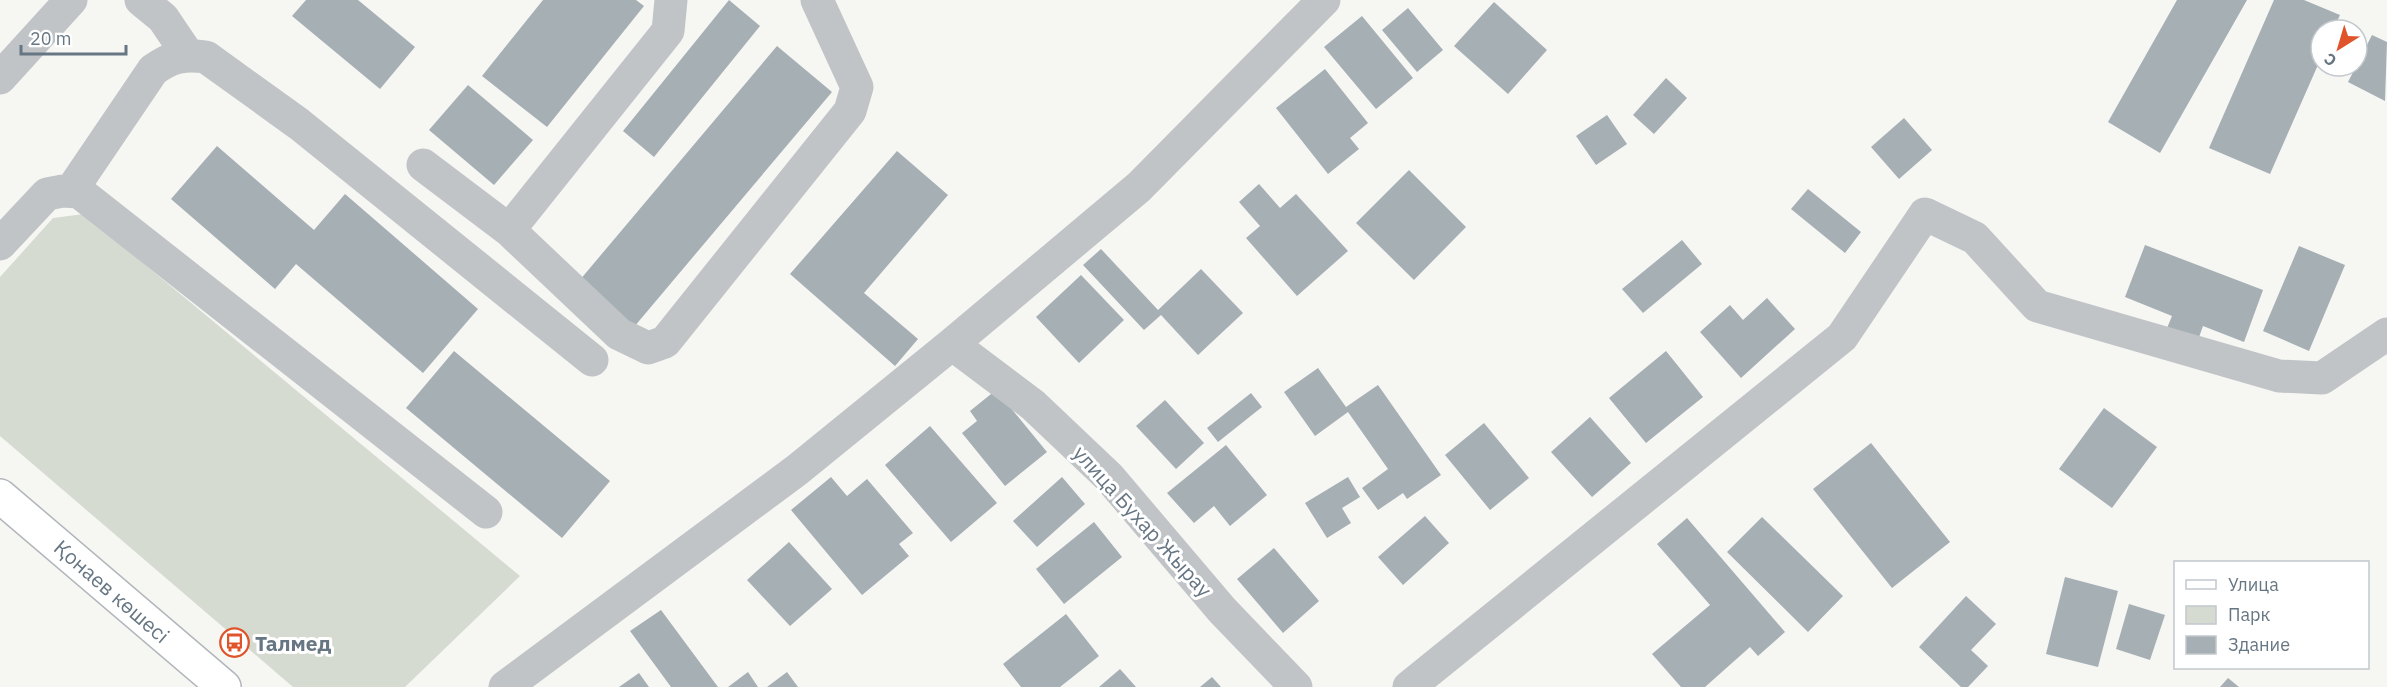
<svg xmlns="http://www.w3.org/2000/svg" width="2387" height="687" viewBox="0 0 2387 687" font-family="'IBM Plex Sans',sans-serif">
<rect width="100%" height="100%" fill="#f6f6f3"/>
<!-- green -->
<path fill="#d6dbd2" d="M 84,214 L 520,576 L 405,687 L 293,687 L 0,436 L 0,277 L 53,218 Z"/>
<!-- building -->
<path fill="#a6afb4" d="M 306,0 L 358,0 L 415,47 L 380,89 L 292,16 Z
M 543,0 L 636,0 L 644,6 L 547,127 L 482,76 Z
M 729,0 L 760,26 L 654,157 L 623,131 Z
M 2177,0 L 2247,0 L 2160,153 L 2108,122 Z
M 2274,0 L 2304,0 L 2340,15 L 2333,30 L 2321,30 L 2321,58 L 2270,174 L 2209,148 Z
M 1494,2 L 1547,50 L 1508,94 L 1454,46 Z
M 1408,8 L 1443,50 L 1417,72 L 1382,30 Z
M 1362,16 L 1413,78 L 1376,109 L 1324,47 Z
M 2372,35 L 2387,42 L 2385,101 L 2348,82 Z
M 777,46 L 832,92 L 634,327 L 579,281 Z
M 1325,69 L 1368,123 L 1350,138 L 1359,149 L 1328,174 L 1276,108 Z
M 1666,78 L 1687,98 L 1654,134 L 1633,115 Z
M 468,85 L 533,140 L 494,185 L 429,130 Z
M 1607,115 L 1627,144 L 1596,165 L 1576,136 Z
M 1904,118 L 1932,150 L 1899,179 L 1871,147 Z
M 217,146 L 314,230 L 345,194 L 478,309 L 423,373 L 296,264 L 275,289 L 171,199 Z
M 897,151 L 948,195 L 864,293 L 918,339 L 895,366 L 790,274 Z
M 1409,170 L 1466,227 L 1414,280 L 1356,223 Z
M 1259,184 L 1280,208 L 1296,194 L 1348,251 L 1297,296 L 1246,238 L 1260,226 L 1239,202 Z
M 1808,189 L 1861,232 L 1845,253 L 1791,209 Z
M 1682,240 L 1702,264 L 1643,313 L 1622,289 Z
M 2145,245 L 2263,290 L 2244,342 L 2203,326 L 2198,340 L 2167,328 L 2172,316 L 2125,297 Z
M 2299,246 L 2345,265 L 2309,351 L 2263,331 Z
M 1101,249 L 1158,310 L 1201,269 L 1243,313 L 1198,355 L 1161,315 L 1144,330 L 1083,265 Z
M 1081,275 L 1124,320 L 1079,363 L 1036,317 Z
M 1767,298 L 1795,329 L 1741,378 L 1700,332 L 1730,305 L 1743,320 Z
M 454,351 L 610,481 L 562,538 L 406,408 Z
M 1666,351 L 1703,397 L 1646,443 L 1609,398 Z
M 1318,368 L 1346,407 L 1378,385 L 1441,475 L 1407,499 L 1403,493 L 1378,510 L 1362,488 L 1388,469 L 1348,412 L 1315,436 L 1284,392 Z
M 996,390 L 1047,452 L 1005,486 L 962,433 L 977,421 L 970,411 Z
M 1251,393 L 1262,407 L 1218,442 L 1207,428 Z
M 1165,400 L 1204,443 L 1176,469 L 1136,426 Z
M 2104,408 L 2157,447 L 2112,508 L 2059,469 Z
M 1590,417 L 1631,463 L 1592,497 L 1551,452 Z
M 1484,423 L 1529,478 L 1490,510 L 1445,455 Z
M 930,426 L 997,503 L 951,542 L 885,465 Z
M 1871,443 L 1950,542 L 1892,588 L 1813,489 Z
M 1226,445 L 1267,495 L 1230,526 L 1214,506 L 1194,523 L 1167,493 Z
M 831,477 L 847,496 L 867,479 L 913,533 L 899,544 L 909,556 L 862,595 L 791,510 Z
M 1062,477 L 1085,504 L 1037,547 L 1013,521 Z
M 1348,477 L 1360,497 L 1342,508 L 1351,523 L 1327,538 L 1305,503 Z
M 1425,516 L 1449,543 L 1403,585 L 1378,557 Z
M 1762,517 L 1843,596 L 1808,632 L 1727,552 Z
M 1687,518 L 1785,632 L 1758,656 L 1750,647 L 1705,687 L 1681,687 L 1652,654 L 1710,605 L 1657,544 Z
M 1094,522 L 1122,557 L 1064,604 L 1036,569 Z
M 789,542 L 832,589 L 790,626 L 747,580 Z
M 1274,548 L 1319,601 L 1283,633 L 1237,579 Z
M 2065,577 L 2118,591 L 2098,667 L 2046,654 Z
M 1966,596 L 1996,624 L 1971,650 L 1988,666 L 1968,687 L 1961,687 L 1919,647 Z
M 2129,604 L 2165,615 L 2150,660 L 2116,649 Z
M 661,610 L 718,687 L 671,687 L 630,631 Z
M 1066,614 L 1099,656 L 1060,687 L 1021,687 L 1003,664 Z
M 1120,669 L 1136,687 L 1099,687 Z
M 748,672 L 758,687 L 728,687 Z
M 787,672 L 798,687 L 767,687 Z
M 639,673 L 649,687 L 619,687 Z
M 1212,677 L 1221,687 L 1200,687 Z
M 2228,678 L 2239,687 L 2220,687 Z"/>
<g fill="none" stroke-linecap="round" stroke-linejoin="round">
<defs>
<path id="major" d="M 0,496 L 224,687"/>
</defs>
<!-- major casing -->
<use href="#major" stroke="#b1b6ba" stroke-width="36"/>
<!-- minor -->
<path stroke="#c0c4c7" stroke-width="33" d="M 141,0 L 163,18 L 188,55
M 0,78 L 71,0
M 423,165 L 509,230 L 619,334 L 648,348 L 665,342 L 850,111 L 857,87 L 817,0
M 71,191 L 153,70 C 171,57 183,54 206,57 L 299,124 L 592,360
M 509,230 L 668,31 L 671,0
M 0,244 L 47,194 L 63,191 L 79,192 L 486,512
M 952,344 L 1033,405 L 1109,477 L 1222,610 L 1296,687
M 505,687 L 797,470 L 952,344 L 1139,187 L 1324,0
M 1409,687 L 1842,337 L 1925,214 L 1975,238 L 2037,306 L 2279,376 L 2322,378 L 2387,334"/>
<!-- major -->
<use href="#major" stroke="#fff" stroke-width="33"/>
</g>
<!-- icons -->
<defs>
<symbol id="bus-ring" viewBox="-11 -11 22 22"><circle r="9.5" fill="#fff" stroke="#df542a" stroke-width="1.5"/><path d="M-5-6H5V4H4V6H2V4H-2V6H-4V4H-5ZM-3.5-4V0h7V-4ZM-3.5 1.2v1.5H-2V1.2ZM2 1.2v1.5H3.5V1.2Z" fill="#df542a"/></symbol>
</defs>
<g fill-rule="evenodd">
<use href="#bus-ring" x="218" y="626" width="33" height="33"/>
</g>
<g text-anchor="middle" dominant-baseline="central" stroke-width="6" stroke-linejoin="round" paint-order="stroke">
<!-- street labels -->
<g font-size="21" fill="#667683" stroke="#fff">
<text transform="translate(1143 521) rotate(48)">улица Бухар Жырау</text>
<text transform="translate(112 591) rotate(41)">Қонаев көшесі</text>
</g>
<!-- poi labels -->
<g font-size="21" font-weight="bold" fill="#667683" stroke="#fff" text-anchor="start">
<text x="255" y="643">Талмед</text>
</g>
</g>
<!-- legend -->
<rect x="2174" y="561" width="195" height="108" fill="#ffffff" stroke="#c2c8cd" stroke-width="1.5"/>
<rect x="2186" y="580" width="30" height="9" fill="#ffffff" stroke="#c2c8cd" stroke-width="1.5"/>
<text x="2228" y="591" font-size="18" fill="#667683">Улица</text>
<rect x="2186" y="606" width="30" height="18" fill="#d6dbd2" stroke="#c2c8cd" stroke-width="1.5"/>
<text x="2228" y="621" font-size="18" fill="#667683">Парк</text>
<rect x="2186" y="636" width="30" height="18" fill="#a6afb4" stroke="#c2c8cd" stroke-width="1.5"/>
<text x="2228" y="651" font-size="18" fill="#667683">Здание</text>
<!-- north arrow -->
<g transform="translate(2339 48) rotate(217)"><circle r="28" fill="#ffffff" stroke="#c2c8cd" stroke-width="1.5"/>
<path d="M0-4.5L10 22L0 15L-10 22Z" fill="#df542a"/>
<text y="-9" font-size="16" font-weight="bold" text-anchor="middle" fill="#667683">С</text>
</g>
<!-- scale -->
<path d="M21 45v9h105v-9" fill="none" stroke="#667683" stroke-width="3"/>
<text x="30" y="45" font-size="18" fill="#667683" stroke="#ffffff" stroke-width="4.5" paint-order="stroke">20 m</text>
</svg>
